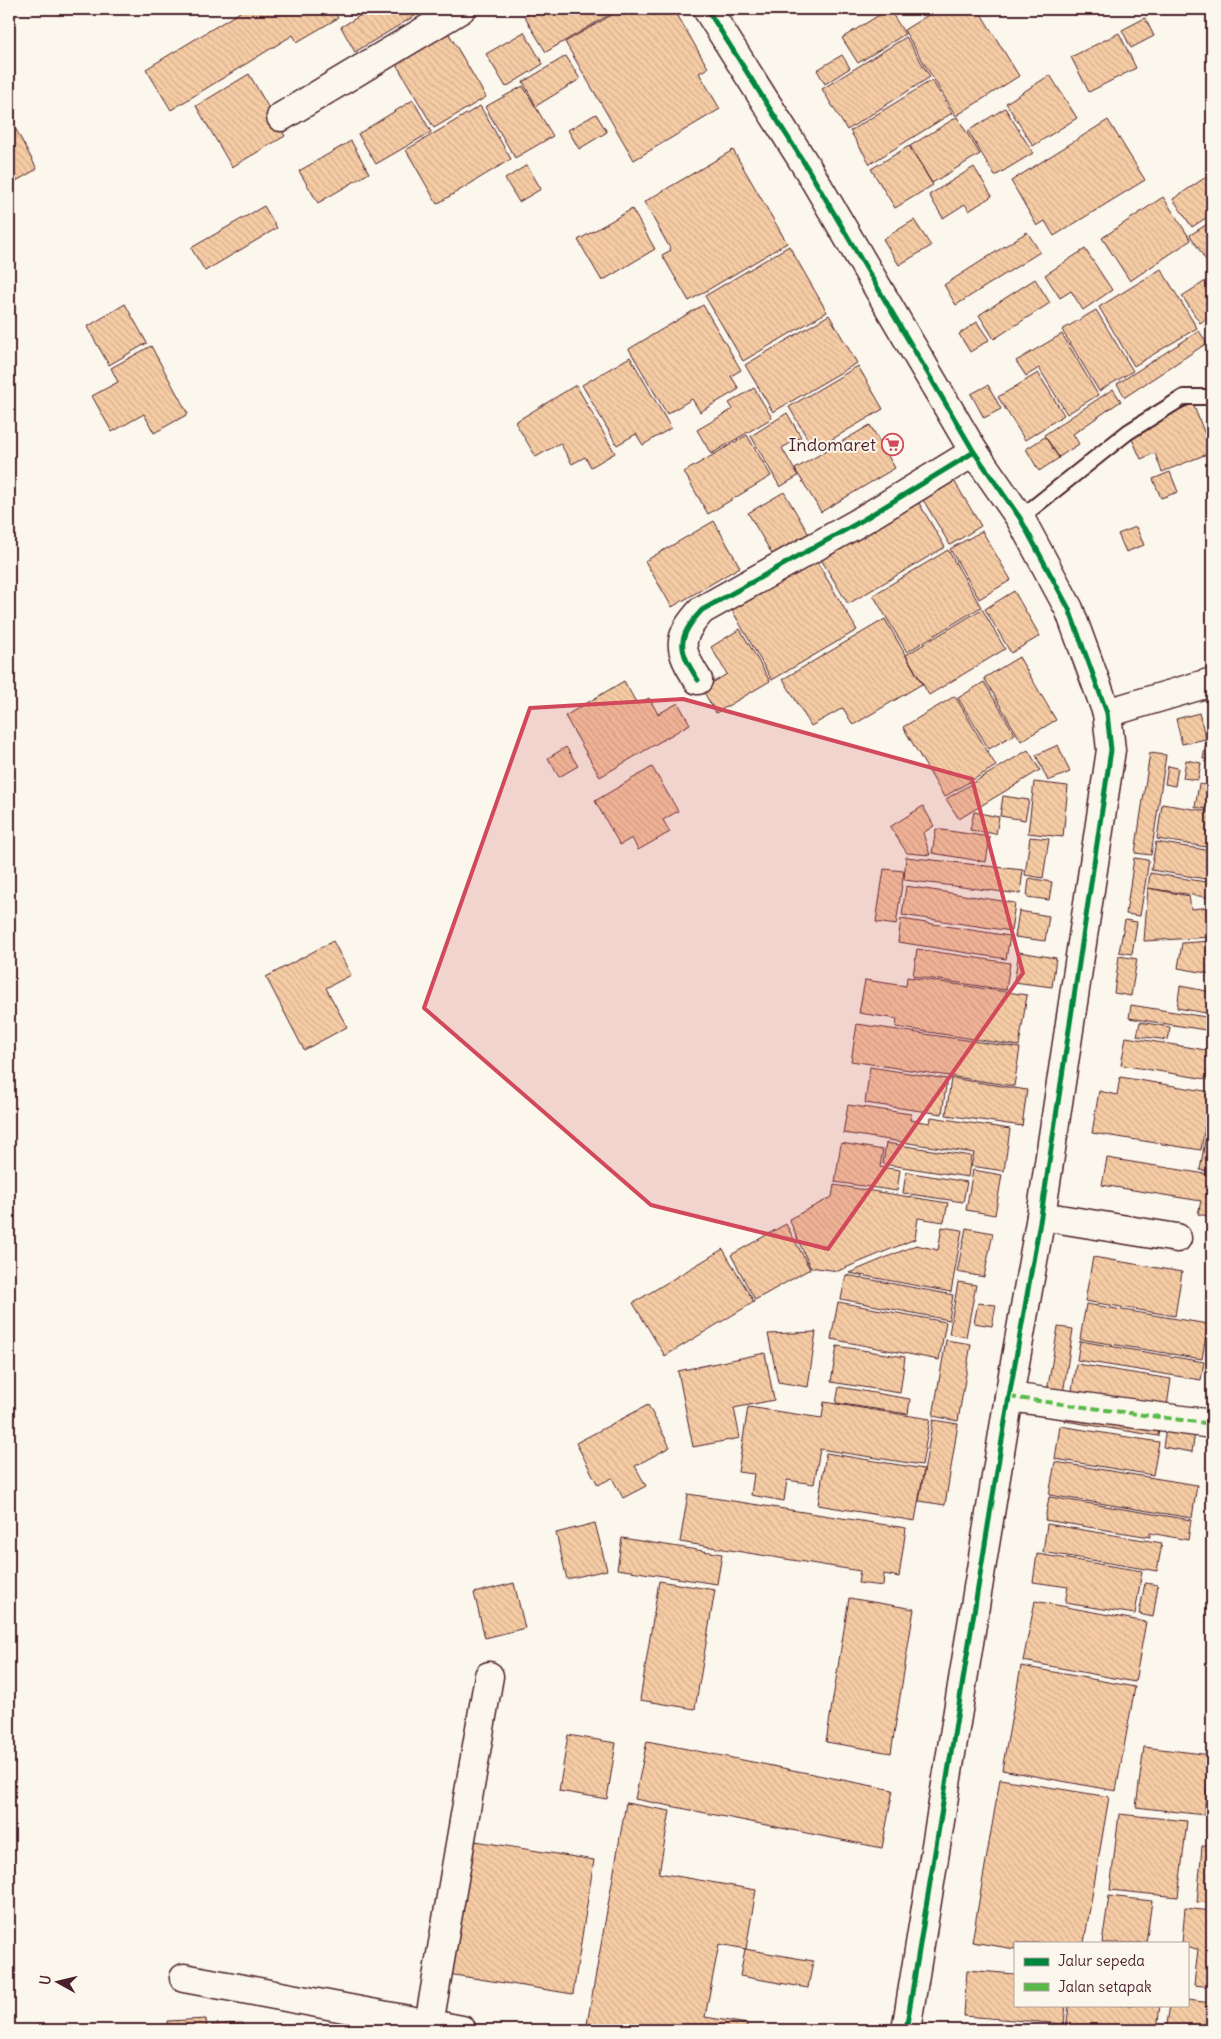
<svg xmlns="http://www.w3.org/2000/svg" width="1221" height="2039" viewBox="0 0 1221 2039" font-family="Delius,sans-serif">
<defs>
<pattern id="building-back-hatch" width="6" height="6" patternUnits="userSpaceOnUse" patternTransform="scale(1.25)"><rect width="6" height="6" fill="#f6cca5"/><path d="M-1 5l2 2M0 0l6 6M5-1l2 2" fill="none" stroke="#d4af8e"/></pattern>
</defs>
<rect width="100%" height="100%" fill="#fbf7ec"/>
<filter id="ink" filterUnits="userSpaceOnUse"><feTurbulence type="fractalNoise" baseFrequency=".02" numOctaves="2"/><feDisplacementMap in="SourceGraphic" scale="10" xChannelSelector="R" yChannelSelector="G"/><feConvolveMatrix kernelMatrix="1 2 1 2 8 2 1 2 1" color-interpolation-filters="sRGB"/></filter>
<g filter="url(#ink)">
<!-- building -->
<path fill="url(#building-back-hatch)" stroke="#4a1f2b" d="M 245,9 L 332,9 L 338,18 L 297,42 L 293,35 L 171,110 L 146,69 Z
M 371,9 L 426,9 L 355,52 L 341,27 Z
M 537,9 L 619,9 L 546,52 L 524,16 Z
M 622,9 L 674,9 L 708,68 L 699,73 L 720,109 L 634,160 L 565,42 Z
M 889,9 L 905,34 L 858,63 L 842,38 Z
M 938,9 L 978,9 L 1019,76 L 956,116 L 904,30 Z
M 1145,18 L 1154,36 L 1131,48 L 1122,30 Z
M 445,27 L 486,97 L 434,128 L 393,59 Z
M 524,32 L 543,64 L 506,87 L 486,54 Z
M 1119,33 L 1136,68 L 1089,92 L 1071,57 Z
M 906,37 L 930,77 L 847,130 L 822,89 Z
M 842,55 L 850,68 L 825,84 L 817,70 Z
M 566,56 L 580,79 L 536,106 L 523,82 Z
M 249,74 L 285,136 L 232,167 L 196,106 Z
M 1050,75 L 1077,118 L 1033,146 L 1006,103 Z
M 932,80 L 952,113 L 870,164 L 850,131 Z
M 523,86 L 553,136 L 515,158 L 485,107 Z
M 413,100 L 431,132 L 376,164 L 358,134 Z
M 480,106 L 511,159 L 437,204 L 406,150 Z
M 1005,108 L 1033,153 L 995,176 L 968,131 Z
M 596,114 L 607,132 L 579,149 L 568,130 Z
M 957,117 L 980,154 L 932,183 L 910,146 Z
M 1108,120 L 1145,180 L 1054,236 L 1045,221 L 1037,226 L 1011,181 Z
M 12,122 L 37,169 L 9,185 L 9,124 Z
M 351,141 L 369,173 L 318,203 L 299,171 Z
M 909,146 L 933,185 L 895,208 L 871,169 Z
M 733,150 L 787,243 L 689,301 L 662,255 L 671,250 L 644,202 Z
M 527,165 L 541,189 L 519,202 L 505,179 Z
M 974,167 L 992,196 L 969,211 L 965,204 L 943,218 L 929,195 Z
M 1212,173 L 1212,214 L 1192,227 L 1173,199 Z
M 1163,197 L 1191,240 L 1130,281 L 1102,238 Z
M 264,206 L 277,228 L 205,271 L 191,248 Z
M 632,209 L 655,249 L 602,281 L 578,240 Z
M 914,220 L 931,246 L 899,265 L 883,239 Z
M 1212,221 L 1212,270 L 1190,235 Z
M 1027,232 L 1040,252 L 956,305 L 944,285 Z
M 789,246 L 827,312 L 743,361 L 705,296 Z
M 1085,249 L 1112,290 L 1083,310 L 1071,291 L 1060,298 L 1045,275 Z
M 1161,269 L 1197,328 L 1134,366 L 1099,307 Z
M 1212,277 L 1212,315 L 1200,323 L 1182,296 Z
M 1035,279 L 1050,303 L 994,339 L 979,315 Z
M 125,304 L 147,343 L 109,365 L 87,327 Z
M 703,305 L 741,370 L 731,376 L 739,389 L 700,412 L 692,399 L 667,414 L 629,349 Z
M 1096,310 L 1133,371 L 1099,391 L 1062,330 Z
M 829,315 L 857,363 L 773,412 L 745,365 Z
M 977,322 L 989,340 L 970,352 L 959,334 Z
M 1199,331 L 1207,343 L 1125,397 L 1117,384 Z
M 1062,334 L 1098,395 L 1067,414 L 1039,368 L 1026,376 L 1016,361 Z
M 151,346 L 188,414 L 154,433 L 144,414 L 112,432 L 92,396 L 118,382 L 111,368 Z
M 630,357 L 671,428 L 643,445 L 636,434 L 617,445 L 582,385 Z
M 858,366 L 883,409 L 814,450 L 789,407 Z
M 1038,373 L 1064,415 L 1025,440 L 998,397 Z
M 576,385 L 615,453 L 591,467 L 585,457 L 572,464 L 560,443 L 536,457 L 515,422 Z
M 988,385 L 1001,409 L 984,418 L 971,394 Z
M 754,388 L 772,418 L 711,454 L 697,430 L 733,409 L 729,403 Z
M 1113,389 L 1121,401 L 1073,434 L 1079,444 L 1059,457 L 1044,435 Z
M 1193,404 L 1212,452 L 1162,472 L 1155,453 L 1141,459 L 1131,437 L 1146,431 L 1143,424 Z
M 787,413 L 801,437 L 782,448 L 798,476 L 780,487 L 751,436 Z
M 870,425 L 895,468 L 821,512 L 795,469 Z
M 747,435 L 771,476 L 708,514 L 684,472 Z
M 1045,437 L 1059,458 L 1039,471 L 1026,449 Z
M 1170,472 L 1178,492 L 1161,498 L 1153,479 Z
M 950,474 L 981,526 L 950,545 L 919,493 Z
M 784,492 L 811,538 L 775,559 L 748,513 Z
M 916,498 L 945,547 L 848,604 L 819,556 Z
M 714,521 L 740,567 L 672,607 L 645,561 Z
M 1136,527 L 1144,545 L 1126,552 L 1118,534 Z
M 982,531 L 1011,580 L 979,599 L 950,549 Z
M 948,550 L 981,607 L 907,652 L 873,595 Z
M 813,555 L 857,630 L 772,680 L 729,605 Z
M 1014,591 L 1040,636 L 1011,653 L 985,609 Z
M 982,609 L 1005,649 L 929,695 L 906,655 Z
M 885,619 L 922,684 L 853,725 L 843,708 L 811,726 L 783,679 Z
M 740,629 L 770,681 L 716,713 L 702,689 L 727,674 L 711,647 Z
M 1019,657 L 1056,720 L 1021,741 L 984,678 Z
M 624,681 L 637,704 L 649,698 L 658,714 L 678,703 L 690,724 L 600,777 L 565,716 Z
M 984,682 L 1015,734 L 989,749 L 958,698 Z
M 1212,694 L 1212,715 L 1207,696 Z
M 955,696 L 996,766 L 944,797 L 903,727 Z
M 1199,713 L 1206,739 L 1182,744 L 1176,719 Z
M 1206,742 L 1212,743 L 1212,760 L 1203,759 Z
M 1058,745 L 1070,772 L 1048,781 L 1036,755 Z
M 566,747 L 578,766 L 559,777 L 548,758 Z
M 1028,750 L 1040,770 L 959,819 L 946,799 Z
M 1150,753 L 1166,755 L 1151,855 L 1135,853 Z
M 1186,760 L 1201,763 L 1198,780 L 1183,778 Z
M 1168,766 L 1178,768 L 1175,786 L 1165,784 Z
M 652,767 L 678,811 L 663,820 L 670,832 L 638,850 L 632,838 L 620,845 L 595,801 Z
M 1034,782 L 1068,786 L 1063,837 L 1028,833 Z
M 1199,784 L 1212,786 L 1212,810 L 1195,807 Z
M 1003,796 L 1029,800 L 1025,820 L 1000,816 Z
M 1162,804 L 1212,812 L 1212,848 L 1157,839 Z
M 923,806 L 934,826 L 923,833 L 930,855 L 907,853 L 890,827 Z
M 974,812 L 999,817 L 996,834 L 970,830 Z
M 936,829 L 990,837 L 986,862 L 932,853 Z
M 1030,837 L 1049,839 L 1043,878 L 1025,875 Z
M 1156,842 L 1212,851 L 1212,880 L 1151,870 Z
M 906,857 L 1023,870 L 1020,894 L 904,880 Z
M 1134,858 L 1149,860 L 1140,916 L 1126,914 Z
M 884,869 L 904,871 L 896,925 L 876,922 Z
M 1150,873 L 1212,883 L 1212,898 L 1148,888 Z
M 1029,878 L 1052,882 L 1049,900 L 1027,897 Z
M 906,886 L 1015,903 L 1011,931 L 902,915 Z
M 1148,888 L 1189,896 L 1191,909 L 1212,907 L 1212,937 L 1144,941 Z
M 1019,911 L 1049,916 L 1045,941 L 1015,937 Z
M 901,919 L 1010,936 L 1006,959 L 898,942 Z
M 1125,920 L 1137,922 L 1132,954 L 1119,952 Z
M 333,941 L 351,975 L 326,988 L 347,1027 L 304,1050 L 266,977 Z
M 1212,941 L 1212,974 L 1178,968 L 1182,943 Z
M 917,949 L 1010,963 L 1006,990 L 913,976 Z
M 1019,952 L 1056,958 L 1052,987 L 1014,982 Z
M 1119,956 L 1137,959 L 1131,996 L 1114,993 Z
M 907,977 L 1027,995 L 1019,1046 L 896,1027 L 897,1019 L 859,1013 L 865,980 L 906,986 Z
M 1180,986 L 1212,992 L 1212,1014 L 1177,1008 Z
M 1131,1005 L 1212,1018 L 1212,1031 L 1129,1018 Z
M 1140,1022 L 1170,1027 L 1168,1040 L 1137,1036 Z
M 857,1024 L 1020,1048 L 1014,1086 L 851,1061 Z
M 1126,1037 L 1212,1051 L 1212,1080 L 1121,1065 Z
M 870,1067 L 947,1079 L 942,1114 L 865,1103 Z
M 1120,1077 L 1211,1092 L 1201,1150 L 1092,1133 L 1099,1091 L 1117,1095 Z
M 951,1078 L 1027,1090 L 1022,1126 L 946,1115 Z
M 1212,1101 L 1212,1126 L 1208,1125 Z
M 848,1105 L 911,1114 L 910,1120 L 930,1123 L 931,1117 L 1010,1129 L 1004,1171 L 971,1166 L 974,1153 L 843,1133 Z
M 1207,1129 L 1212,1130 L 1212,1172 L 1200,1170 Z
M 841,1143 L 883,1150 L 880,1167 L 900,1170 L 897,1191 L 835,1182 Z
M 886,1143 L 971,1156 L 968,1177 L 883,1164 Z
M 1107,1158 L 1212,1175 L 1212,1217 L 1198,1214 L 1201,1201 L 1102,1185 Z
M 973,1170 L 1002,1175 L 995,1215 L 966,1210 Z
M 906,1172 L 967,1182 L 963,1202 L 903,1193 Z
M 834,1185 L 948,1203 L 944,1222 L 918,1218 L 915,1239 L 838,1271 L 810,1267 L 789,1219 L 832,1197 Z
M 786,1224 L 810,1269 L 755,1300 L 731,1255 Z
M 942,1227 L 962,1230 L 951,1292 L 849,1273 L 916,1245 L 938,1250 Z
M 966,1228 L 993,1233 L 984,1277 L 957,1272 Z
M 723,1249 L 754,1302 L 665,1356 L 633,1303 Z
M 1093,1257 L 1182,1272 L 1175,1316 L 1085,1301 Z
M 846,1275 L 953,1295 L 949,1320 L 841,1299 Z
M 958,1282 L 976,1285 L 966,1337 L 949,1334 Z
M 838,1302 L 946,1322 L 939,1360 L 831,1339 Z
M 978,1303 L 996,1305 L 992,1326 L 974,1323 Z
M 1086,1304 L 1208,1324 L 1202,1359 L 1080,1339 Z
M 1058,1327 L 1073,1329 L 1063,1394 L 1047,1392 Z
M 816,1332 L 808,1387 L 778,1382 L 768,1334 Z
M 946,1340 L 971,1344 L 958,1421 L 933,1416 Z
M 1080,1341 L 1204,1362 L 1201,1380 L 1077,1360 Z
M 837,1346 L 905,1357 L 900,1393 L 831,1382 Z
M 765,1353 L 774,1400 L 734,1408 L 740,1438 L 693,1447 L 678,1371 Z
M 1076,1364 L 1171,1379 L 1166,1413 L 1071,1397 Z
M 839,1387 L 910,1399 L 908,1414 L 836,1403 Z
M 824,1402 L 930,1419 L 922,1465 L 820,1449 L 814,1484 L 787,1480 L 784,1501 L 751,1495 L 754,1474 L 738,1472 L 748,1407 L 822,1418 Z
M 648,1405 L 670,1447 L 635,1466 L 646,1486 L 623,1498 L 612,1478 L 598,1485 L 576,1443 Z
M 1067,1407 L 1160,1423 L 1158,1436 L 1065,1421 Z
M 933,1420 L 958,1424 L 945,1505 L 919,1501 Z
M 1167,1421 L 1196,1426 L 1192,1452 L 1163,1447 Z
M 1060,1426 L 1159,1442 L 1153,1475 L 1055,1459 Z
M 826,1453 L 924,1469 L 915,1521 L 818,1505 Z
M 1055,1462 L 1197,1485 L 1192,1518 L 1049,1495 Z
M 688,1494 L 906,1528 L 899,1577 L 884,1574 L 883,1586 L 858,1583 L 860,1571 L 680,1542 Z
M 1049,1497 L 1191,1520 L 1188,1540 L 1150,1533 L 1150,1537 L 1045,1520 Z
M 595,1523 L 607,1570 L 567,1579 L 556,1533 Z
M 1047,1524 L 1162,1543 L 1157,1571 L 1043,1552 Z
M 622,1538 L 722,1554 L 717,1584 L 617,1569 Z
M 1037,1554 L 1142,1571 L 1135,1614 L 1065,1603 L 1068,1587 L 1033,1582 Z
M 659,1581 L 715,1590 L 695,1709 L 640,1700 Z
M 514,1583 L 525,1628 L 485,1638 L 474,1593 Z
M 1145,1583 L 1158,1585 L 1153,1617 L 1139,1614 Z
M 849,1598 L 914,1609 L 891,1753 L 826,1742 Z
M 1035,1601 L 1146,1622 L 1135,1682 L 1023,1661 Z
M 1021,1666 L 1135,1687 L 1116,1791 L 1002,1770 Z
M 568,1735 L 616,1743 L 607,1799 L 559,1791 Z
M 647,1741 L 893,1790 L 882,1848 L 635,1799 Z
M 1144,1747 L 1211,1755 L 1204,1815 L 1136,1807 Z
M 1000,1779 L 1109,1797 L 1084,1943 L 1015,1943 L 1015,1949 L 972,1942 Z
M 626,1803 L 670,1811 L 659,1873 L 756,1890 L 746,1949 L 719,1944 L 705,2017 L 747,2024 L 746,2030 L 586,2030 Z
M 1119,1814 L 1187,1821 L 1178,1897 L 1110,1890 Z
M 469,1840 L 594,1860 L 573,1994 L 448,1974 Z
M 1202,1846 L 1212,1847 L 1212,1903 L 1197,1902 Z
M 1109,1896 L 1152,1901 L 1146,1943 L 1102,1943 Z
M 1185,1908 L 1212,1911 L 1212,1987 L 1194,1985 L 1198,1949 L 1187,1948 L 1187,1943 L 1182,1943 Z
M 745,1949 L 813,1961 L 808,1988 L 740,1976 Z
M 967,1970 L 1015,1974 L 1015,2005 L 1066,2005 L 1064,2024 L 964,2016 Z
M 1187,2000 L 1212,2003 L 1212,2030 L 1166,2030 L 1170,2005 L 1187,2005 Z
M 1069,2005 L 1160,2005 L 1157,2030 L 1066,2030 Z
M 206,2019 L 207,2030 L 168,2030 L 167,2021 Z
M 243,2023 L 244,2030 L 213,2030 L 212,2025 Z"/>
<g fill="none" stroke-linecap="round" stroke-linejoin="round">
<defs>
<path id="lane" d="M 1020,518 L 1128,432 L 1184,397 L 1212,397"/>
<path id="street" d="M 281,117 L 461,9
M 698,680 C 678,649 676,638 702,610 L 856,524 L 974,452
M 1107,713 L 1212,682
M 1041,1216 L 1177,1238
M 1009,1397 L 1212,1424
M 184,1978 L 462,2030
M 429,2024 L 489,1676"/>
<path id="secondary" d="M 707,9 L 808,169 L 974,452 L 1020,518 L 1069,609 L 1107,713 L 1111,750 L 1041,1216 L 1009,1397 L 906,2030"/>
</defs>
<!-- lane casing -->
<use href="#lane" stroke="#4a1f2b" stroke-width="18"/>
<!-- street casing -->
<use href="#street" stroke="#4a1f2b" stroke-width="31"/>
<!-- secondary casing -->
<use href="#secondary" stroke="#4a1f2b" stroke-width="31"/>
<!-- lane -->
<use href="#lane" stroke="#fbf7ec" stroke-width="14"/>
<!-- street -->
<use href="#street" stroke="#fbf7ec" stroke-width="28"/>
<!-- secondary -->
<use href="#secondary" stroke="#fbf7ec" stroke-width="28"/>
<!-- quiet -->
<path stroke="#58b947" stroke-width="4" stroke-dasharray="8 4" stroke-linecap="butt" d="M 1009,1397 L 1212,1424"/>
<defs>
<path id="cycleway" d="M 707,9 L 808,169 L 974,452 L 1020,518 L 1069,609 L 1107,713 L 1111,750 L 1041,1216 L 1009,1397 L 906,2030
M 698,680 C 678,649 676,638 702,610 L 856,524 L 974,452"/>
</defs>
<!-- cycleway casing -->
<use href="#cycleway" stroke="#fbf7ec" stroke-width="8"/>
<!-- cycleway -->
<use href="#cycleway" stroke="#00873e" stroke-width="5"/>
</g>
</g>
<!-- marked area -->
<path fill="#d1495b" fill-opacity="0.2" stroke="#d1495b" stroke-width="4" stroke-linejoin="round" d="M 683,699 L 972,779 L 1023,973 L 828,1249 L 651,1205 L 424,1008 L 530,708 Z"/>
<!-- icons -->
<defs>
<symbol id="supermarket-ring" viewBox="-11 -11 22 22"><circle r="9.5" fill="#fbf7ec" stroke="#d1495b" stroke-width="1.5"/><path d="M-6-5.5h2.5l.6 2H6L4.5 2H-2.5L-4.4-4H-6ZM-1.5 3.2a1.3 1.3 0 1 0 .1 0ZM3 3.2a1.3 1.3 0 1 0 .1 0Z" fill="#d1495b"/></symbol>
</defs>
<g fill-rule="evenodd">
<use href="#supermarket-ring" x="880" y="432" width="25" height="25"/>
</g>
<g text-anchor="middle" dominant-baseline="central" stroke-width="4" stroke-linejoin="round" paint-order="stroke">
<!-- poi labels -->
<g font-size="18" fill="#4a1f2b" stroke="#fbf7ec" text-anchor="end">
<text x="876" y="444">Indomaret</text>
</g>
</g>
<!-- margin -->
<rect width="1221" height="2039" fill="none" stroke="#fbf7ec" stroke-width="30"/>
<rect x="15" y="15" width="1191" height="2009" fill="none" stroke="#4a1f2b" stroke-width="2" filter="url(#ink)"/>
<!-- legend -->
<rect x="1014" y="1942" width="175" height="65" fill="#fbf7ec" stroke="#b4a19f"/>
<rect x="1024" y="1958" width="25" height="8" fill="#00873e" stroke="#b4a19f"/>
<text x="1058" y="1966" font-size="15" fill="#4a1f2b">Jalur sepeda</text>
<rect x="1024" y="1983" width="25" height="8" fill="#58b947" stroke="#b4a19f"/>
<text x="1058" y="1992" font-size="15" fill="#4a1f2b">Jalan setapak</text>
<!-- north arrow -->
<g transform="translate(58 1982) rotate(278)" stroke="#fbf7ec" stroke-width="4" paint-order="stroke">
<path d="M0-4L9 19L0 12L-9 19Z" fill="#4a1f2b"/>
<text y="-8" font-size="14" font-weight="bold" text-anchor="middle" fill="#4a1f2b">U</text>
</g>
</svg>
